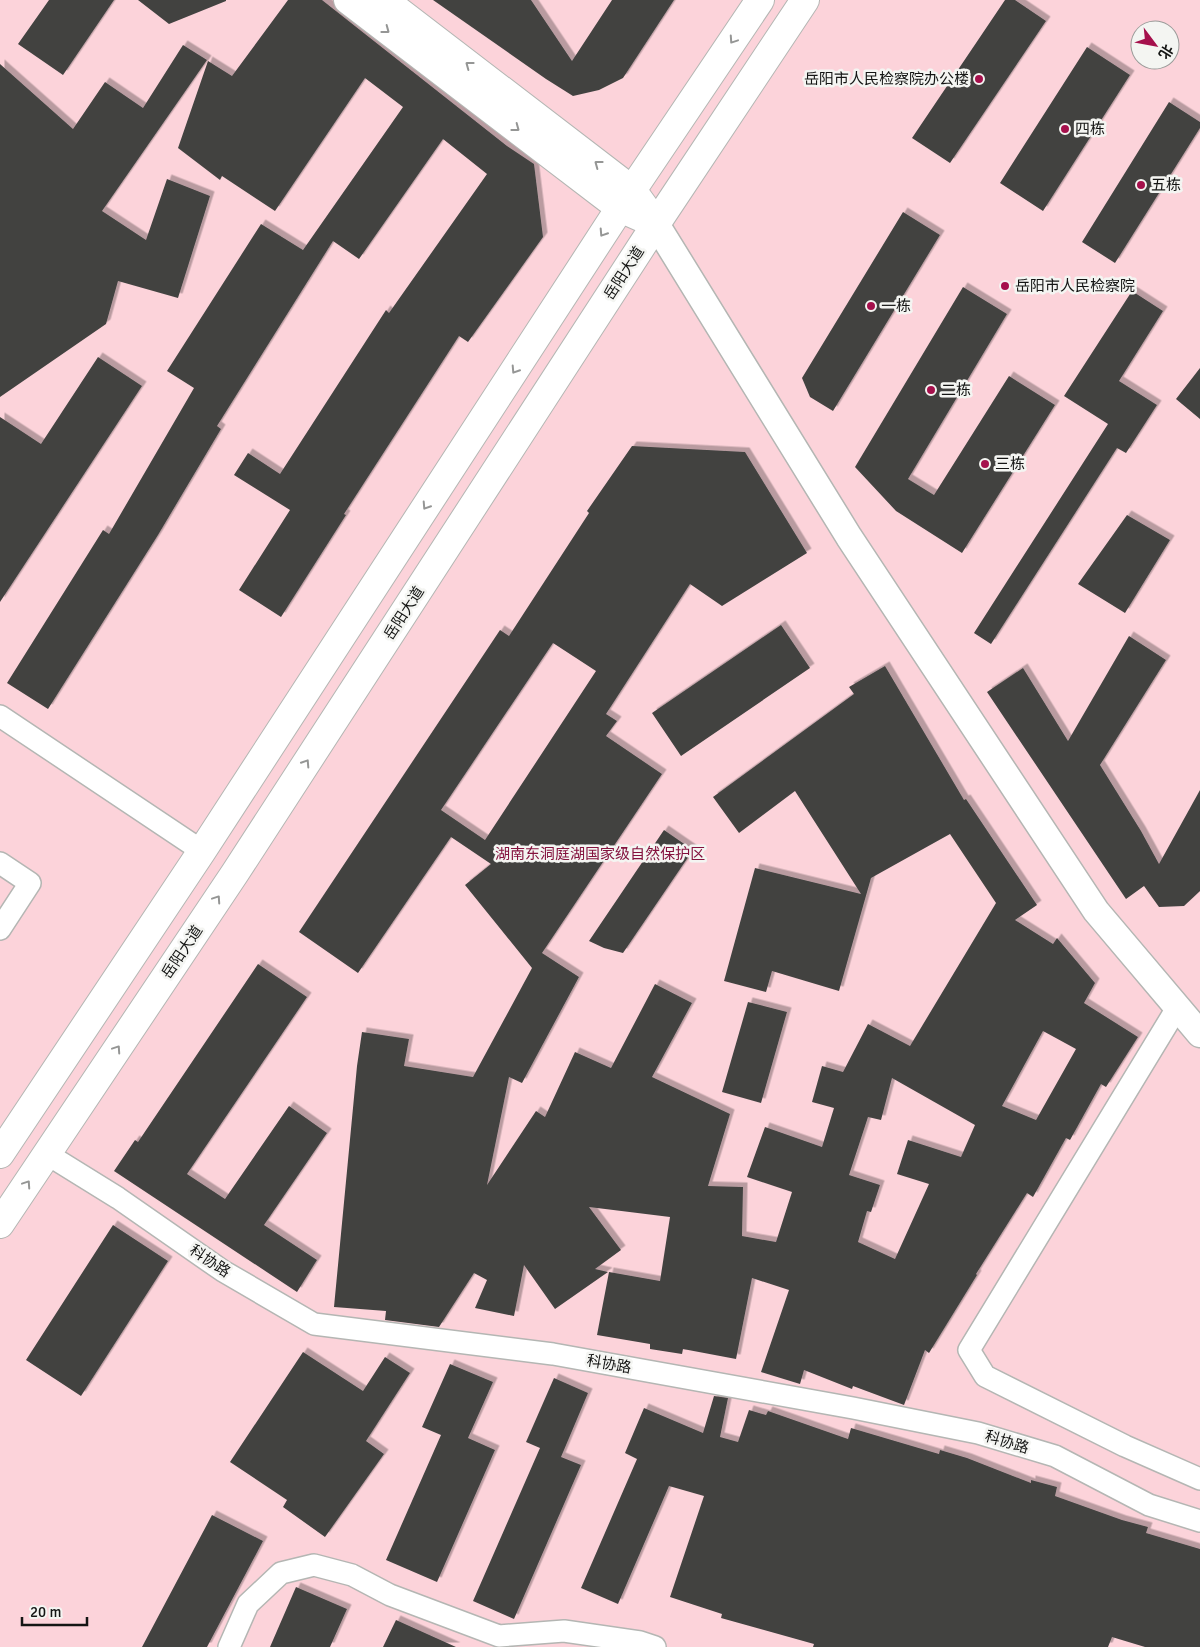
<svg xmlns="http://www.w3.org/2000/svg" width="1200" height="1647" viewBox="0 0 1200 1647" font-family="Signika,'Noto Sans SC',sans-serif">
<defs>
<filter id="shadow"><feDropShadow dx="4.5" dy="-4.5" stdDeviation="0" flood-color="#0004"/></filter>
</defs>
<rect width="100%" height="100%" fill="#f4f5f2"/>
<!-- green -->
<path fill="#fcd3da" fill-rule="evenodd" d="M 0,0 L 1200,0 L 1200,1647 L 0,1647 ZM 1140,30 L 1170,30 L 1170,60 L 1140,60 Z"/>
<!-- building -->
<path fill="#424341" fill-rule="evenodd" filter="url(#shadow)" d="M 49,0 L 114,0 L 63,75 L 18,44 Z
M 138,0 L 226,0 L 226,1 L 169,24 Z
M 288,0 L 322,0 L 507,146 L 534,164 L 543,237 L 468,342 L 459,336 L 344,514 L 346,515 L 281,617 L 239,590 L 290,510 L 234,475 L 248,453 L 280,474 L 386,310 L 389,313 L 487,174 L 443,139 L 359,259 L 333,241 L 217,426 L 221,429 L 158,535 L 48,709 L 7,683 L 103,530 L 109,534 L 194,388 L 167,371 L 261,224 L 303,250 L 403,107 L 365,78 L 275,211 L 222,176 L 220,180 L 178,148 L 208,61 L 232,76 Z
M 433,0 L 531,0 L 572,61 L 612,0 L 674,0 L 623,78 L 599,90 L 573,96 L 546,79 Z
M 1005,0 L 1015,0 L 1046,21 L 950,163 L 912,138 Z
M 183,45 L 207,60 L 102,211 L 146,240 L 167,179 L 210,196 L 178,298 L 118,281 L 106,324 L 0,397 L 0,64 L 73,129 L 105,82 L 143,108 Z
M 1087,47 L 1130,75 L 1043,211 L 1000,183 Z
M 1169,102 L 1200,122 L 1200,128 L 1115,263 L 1082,242 Z
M 903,212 L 940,235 L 833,411 L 810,397 L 802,378 Z
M 963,287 L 1007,314 L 908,479 L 934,495 L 1009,376 L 1055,405 L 962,553 L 896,511 L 855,467 Z
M 1132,291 L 1163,311 L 1119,381 L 1157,405 L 1126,453 L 1117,448 L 991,644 L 974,633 L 1108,424 L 1064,396 Z
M 98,357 L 142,386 L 0,602 L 0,417 L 41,444 Z
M 1200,368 L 1200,419 L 1176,399 Z
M 632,446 L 745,452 L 807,553 L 722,606 L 690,584 L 606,714 L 617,721 L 606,736 L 662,774 L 542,953 L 579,977 L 522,1083 L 509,1077 L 487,1185 L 536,1111 L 545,1117 L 575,1052 L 611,1068 L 655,984 L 692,1003 L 652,1077 L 730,1114 L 708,1186 L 743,1187 L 742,1236 L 776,1242 L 792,1192 L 747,1177 L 765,1127 L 822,1147 L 834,1108 L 812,1102 L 822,1066 L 843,1072 L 868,1024 L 910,1046 L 996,903 L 950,834 L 871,878 L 839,991 L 772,971 L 766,992 L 724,981 L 755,868 L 861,894 L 795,791 L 739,833 L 713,797 L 854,694 L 849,687 L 885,666 L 964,800 L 966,799 L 1037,905 L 1015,920 L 1053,944 L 1057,938 L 1095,983 L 1084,1003 L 1138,1037 L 1106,1087 L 1101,1084 L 1070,1140 L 1066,1138 L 1033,1197 L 1027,1193 L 976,1274 L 977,1275 L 929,1353 L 925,1350 L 904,1405 L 853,1386 L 852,1389 L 804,1370 L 800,1384 L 761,1372 L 789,1290 L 752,1278 L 736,1359 L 683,1349 L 682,1354 L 650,1349 L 650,1344 L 597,1335 L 609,1272 L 660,1281 L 670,1217 L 589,1207 L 621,1250 L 595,1269 L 608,1272 L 555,1309 L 524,1265 L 514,1316 L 475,1308 L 487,1280 L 474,1273 L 439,1327 L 385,1320 L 386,1311 L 334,1307 L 357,1066 L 362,1032 L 409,1039 L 404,1066 L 473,1077 L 532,968 L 465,885 L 491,864 L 451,837 L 358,973 L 299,932 L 500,630 L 509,636 L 589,513 L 587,511 ZM 553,643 L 596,671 L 485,840 L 441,810 ZM 1043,1031 L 1076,1049 L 1036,1120 L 1002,1106 ZM 892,1078 L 975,1125 L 961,1157 L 908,1140 L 897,1174 L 929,1184 L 895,1259 L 858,1242 L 867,1211 L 871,1212 L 880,1185 L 849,1175 L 868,1117 L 881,1120 Z
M 1127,515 L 1170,540 L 1125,613 L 1078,584 Z
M 781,625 L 810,668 L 681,756 L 652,713 Z
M 1129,636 L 1166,660 L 1100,765 L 1141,831 L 1159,864 L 1200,790 L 1200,891 L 1184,906 L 1159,907 L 1144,886 L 1126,899 L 987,692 L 1023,668 L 1068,741 Z
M 664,830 L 693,850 L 623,953 L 604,948 L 589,941 Z
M 258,964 L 307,997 L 187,1174 L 225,1199 L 289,1106 L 327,1133 L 264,1225 L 317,1260 L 297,1292 L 114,1171 L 135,1140 L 138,1142 Z
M 748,1002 L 787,1012 L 761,1103 L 722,1092 Z
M 113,1225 L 168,1261 L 81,1396 L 26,1360 Z
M 303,1352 L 363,1391 L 385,1357 L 410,1373 L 366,1441 L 384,1454 L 325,1537 L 283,1507 L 287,1500 L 230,1462 Z
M 450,1364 L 493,1382 L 468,1438 L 495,1450 L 437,1582 L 386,1560 L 441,1435 L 422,1427 Z
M 554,1378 L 588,1393 L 561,1457 L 581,1465 L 514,1619 L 473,1601 L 540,1448 L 526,1442 Z
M 714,1396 L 728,1398 L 720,1437 L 738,1442 L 749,1410 L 766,1415 L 768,1411 L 848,1439 L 851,1428 L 939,1454 L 940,1450 L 967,1458 L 1031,1483 L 1031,1480 L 1057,1487 L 1055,1496 L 1122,1520 L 1148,1527 L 1146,1533 L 1200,1549 L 1200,1647 L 1145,1647 L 1112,1637 L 1108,1647 L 813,1647 L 814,1644 L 721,1618 L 722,1614 L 670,1597 L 704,1496 L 669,1486 L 618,1604 L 581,1588 L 637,1459 L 625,1453 L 644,1408 L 703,1433 Z
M 212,1515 L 263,1541 L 207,1647 L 142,1647 Z
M 296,1587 L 347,1609 L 330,1647 L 270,1647 Z
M 396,1620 L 456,1647 L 383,1647 Z"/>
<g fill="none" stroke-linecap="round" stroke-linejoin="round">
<defs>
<path id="minor" d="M 0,716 L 202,851
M 0,863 L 30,883 L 0,929
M 1177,1008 L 969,1350 L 985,1376 L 1125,1446 L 1200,1479
M 47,1154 L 118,1198 L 223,1271 L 314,1324 L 553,1354 L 853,1408 L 978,1433 L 1055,1456 L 1149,1505 L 1200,1521
M 229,1647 L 248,1604 L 281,1573 L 314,1565 L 352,1575 L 390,1595 L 499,1636 L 564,1631 L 640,1642 L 655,1647"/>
<path id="tertiary" d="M 656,224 L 849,537 L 1096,911 L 1200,1034"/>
<path id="secondary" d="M 348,0 L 620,208 L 656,224
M 384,0 L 632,190 L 645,208"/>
<path id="primary" d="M 0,1154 L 202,851 L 620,208 L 760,0
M 0,1224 L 235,873 L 656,224 L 805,0"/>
</defs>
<!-- minor casing -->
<use href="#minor" stroke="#b4b6b3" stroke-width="24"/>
<!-- tertiary casing -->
<use href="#tertiary" stroke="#b4b6b3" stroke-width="29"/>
<!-- secondary casing -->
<use href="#secondary" stroke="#b4b6b3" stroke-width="30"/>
<!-- primary casing -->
<use href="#primary" stroke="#b4b6b3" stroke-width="30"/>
<!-- minor -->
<use href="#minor" stroke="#fff" stroke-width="21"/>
<!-- tertiary -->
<use href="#tertiary" stroke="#fff" stroke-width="26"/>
<!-- secondary -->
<use href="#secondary" stroke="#fff" stroke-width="28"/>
<!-- primary -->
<use href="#primary" stroke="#fff" stroke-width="28"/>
</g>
<!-- one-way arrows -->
<defs><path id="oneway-chevron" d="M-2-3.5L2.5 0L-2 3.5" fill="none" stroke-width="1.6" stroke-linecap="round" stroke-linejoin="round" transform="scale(1.25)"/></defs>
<g stroke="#959695">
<use href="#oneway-chevron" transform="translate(386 30) rotate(37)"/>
<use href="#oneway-chevron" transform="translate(733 40) rotate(124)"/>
<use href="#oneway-chevron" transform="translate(469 65) rotate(-143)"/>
<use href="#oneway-chevron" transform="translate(516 128) rotate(37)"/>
<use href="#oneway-chevron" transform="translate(598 164) rotate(-143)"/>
<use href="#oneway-chevron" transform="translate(603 233) rotate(123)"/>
<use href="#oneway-chevron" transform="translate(515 370) rotate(123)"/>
<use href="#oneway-chevron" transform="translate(426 506) rotate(123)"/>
<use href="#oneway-chevron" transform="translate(306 763) rotate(-57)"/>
<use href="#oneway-chevron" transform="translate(217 899) rotate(-56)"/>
<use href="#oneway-chevron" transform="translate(117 1049) rotate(-56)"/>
<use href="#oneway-chevron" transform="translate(27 1184) rotate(-56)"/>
</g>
<!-- markers -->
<g fill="#a5104c" stroke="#f4f5f2" stroke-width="2">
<circle cx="979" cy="79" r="5"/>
<circle cx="1065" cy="129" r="5"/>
<circle cx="1141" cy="185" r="5"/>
<circle cx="1005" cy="286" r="5"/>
<circle cx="871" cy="306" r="5"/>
<circle cx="931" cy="390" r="5"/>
<circle cx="985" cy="464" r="5"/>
</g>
<g text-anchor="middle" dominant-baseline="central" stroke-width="5" stroke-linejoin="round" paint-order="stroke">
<!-- poi labels -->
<g font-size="15" fill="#141514" stroke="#f4f5f2" text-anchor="start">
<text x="969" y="79" text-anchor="end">岳阳市人民检察院办公楼</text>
<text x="1075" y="129">四栋</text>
<text x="1151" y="185">五栋</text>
<text x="1015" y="286">岳阳市人民检察院</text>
<text x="881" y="306">一栋</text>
<text x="941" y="390">二栋</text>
<text x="995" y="464">三栋</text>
</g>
<!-- street labels -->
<g font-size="15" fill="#141514" stroke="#f4f5f2">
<text transform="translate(624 273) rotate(-57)">岳阳大道</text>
<text transform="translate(404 613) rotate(-57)">岳阳大道</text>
<text transform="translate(182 952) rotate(-56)">岳阳大道</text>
<text transform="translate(210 1261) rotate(34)">科协路</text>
<text transform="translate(609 1364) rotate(10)">科协路</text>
<text transform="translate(1007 1442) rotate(17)">科协路</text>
</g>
<!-- park labels -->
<g font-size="15" fill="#84123e" stroke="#f4f5f2">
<text x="600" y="854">湖南东洞庭湖国家级自然保护区</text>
</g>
</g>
<!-- north arrow -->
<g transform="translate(1155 45) rotate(122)"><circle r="24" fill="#f4f5f2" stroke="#9a9b99"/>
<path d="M0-4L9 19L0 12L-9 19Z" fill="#a5104c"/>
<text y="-8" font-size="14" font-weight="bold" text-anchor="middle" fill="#141514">北</text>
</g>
<!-- scale -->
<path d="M22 1617v8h65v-8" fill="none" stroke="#141514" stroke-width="2.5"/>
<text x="30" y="1617" font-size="15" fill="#141514" stroke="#f4f5f2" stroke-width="4" paint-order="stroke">20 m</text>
</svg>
